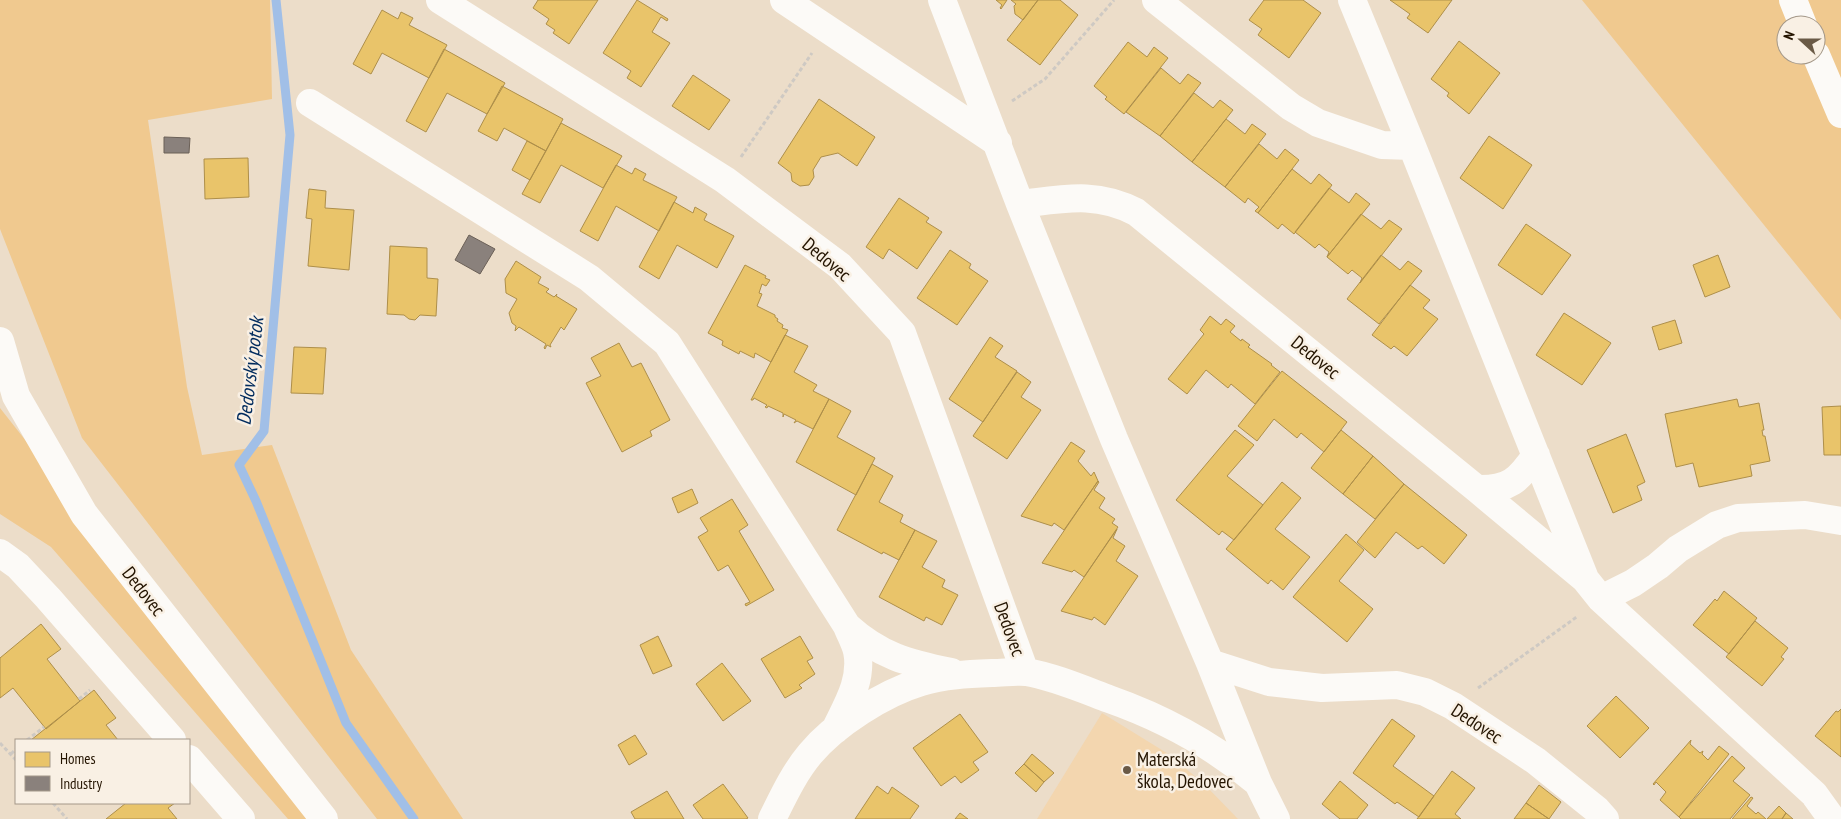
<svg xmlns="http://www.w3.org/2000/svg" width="1841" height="819" viewBox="0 0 1841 819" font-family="'PT Sans Narrow',sans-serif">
<rect width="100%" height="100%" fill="#ecddc9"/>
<!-- built -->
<path fill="#f3d6af" d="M 1102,713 L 1170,755 L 1205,785 L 1238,819 L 1037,819 Z"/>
<!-- green -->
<path fill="#f0c98f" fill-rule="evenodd" d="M 0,0 L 270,0 L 272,99 L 148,120 L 187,387 L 202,455 L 272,445 L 351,650 L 463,819 L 377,819 L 82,438 L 0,229 Z
M 1582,0 L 1841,0 L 1841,320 ZM 1786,25 L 1816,25 L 1816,55 L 1786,55 Z
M 0,408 L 324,819 L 288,819 L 51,547 L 0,514 Z"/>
<!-- homes -->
<path fill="#e9c46a" stroke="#ae8f4a" d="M 538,0 L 598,0 L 569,44 L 553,33 L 555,30 L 546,24 L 549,19 L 533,8 Z
M 637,0 L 668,19 L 667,21 L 661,17 L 652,32 L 670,43 L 641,87 L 627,78 L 631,71 L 603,53 Z
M 996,0 L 1007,0 L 1001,9 L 1000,8 L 1002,5 Z
M 1011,0 L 1038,0 L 1023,20 L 1015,14 L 1014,6 L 1016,4 Z
M 1038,0 L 1060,0 L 1078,15 L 1040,65 L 1007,40 Z
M 1264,0 L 1303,0 L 1321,13 L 1289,58 L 1258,35 L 1262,29 L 1249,20 Z
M 1390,0 L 1452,0 L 1428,33 L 1407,18 L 1410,14 Z
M 382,10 L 398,19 L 401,12 L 413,18 L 409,25 L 447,45 L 429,78 L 382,53 L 371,74 L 353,64 Z
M 1459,41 L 1500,73 L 1469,114 L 1447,96 L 1449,93 L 1431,79 Z
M 1128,42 L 1147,57 L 1154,47 L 1168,58 L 1124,114 L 1105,99 L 1107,97 L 1094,86 Z
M 444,49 L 505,83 L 487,114 L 447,93 L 426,132 L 406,121 Z
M 1161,68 L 1180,84 L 1188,74 L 1201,83 L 1160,136 L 1126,112 Z
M 693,75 L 730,100 L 709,130 L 672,106 Z
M 502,86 L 563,119 L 546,151 L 504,128 L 497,141 L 478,131 Z
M 1194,93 L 1213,108 L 1220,100 L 1233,110 L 1192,162 L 1160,136 Z
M 819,99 L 875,137 L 857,166 L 838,153 L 821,157 L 813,170 L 814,177 L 809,185 L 800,186 L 792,181 L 791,173 L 778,163 Z
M 1226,119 L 1245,134 L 1252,124 L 1266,134 L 1225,187 L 1192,162 Z
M 561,123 L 622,156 L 603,188 L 561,165 L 540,203 L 522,194 Z
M 1489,136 L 1532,165 L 1503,209 L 1460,178 Z
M 527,141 L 546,151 L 530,180 L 512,170 Z
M 1259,144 L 1277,159 L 1285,149 L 1299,160 L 1258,213 L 1255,211 L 1259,207 L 1248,198 L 1245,203 L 1225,187 Z
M 248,158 L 249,197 L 205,199 L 204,159 Z
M 616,165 L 632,174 L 635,168 L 646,174 L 643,180 L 677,197 L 659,231 L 616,206 L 598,241 L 580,231 Z
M 1292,169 L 1311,184 L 1319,174 L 1332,185 L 1294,234 L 1282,224 L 1278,229 L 1258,213 Z
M 1329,188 L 1349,203 L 1356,193 L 1370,204 L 1327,257 L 1329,252 L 1319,244 L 1315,248 L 1295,232 Z
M 309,189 L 326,191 L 325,208 L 354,210 L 349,270 L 308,266 L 312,219 L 306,218 Z
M 899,198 L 929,218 L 926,222 L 942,232 L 917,269 L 889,249 L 883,259 L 866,247 Z
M 674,202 L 693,213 L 695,207 L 707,214 L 704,220 L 734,236 L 717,268 L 677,245 L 659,279 L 639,267 Z
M 1361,214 L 1381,229 L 1389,220 L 1402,229 L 1360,283 L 1362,278 L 1352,270 L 1348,274 L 1327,257 Z
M 1526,224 L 1571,255 L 1542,295 L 1498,265 Z
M 390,246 L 427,248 L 427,278 L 438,279 L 436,316 L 420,315 L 415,320 L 409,319 L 404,315 L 387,314 Z
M 950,250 L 971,264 L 969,268 L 988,281 L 957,325 L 917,298 Z
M 1381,255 L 1400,270 L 1408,261 L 1422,271 L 1379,324 L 1347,299 Z
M 1718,255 L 1730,287 L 1705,297 L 1693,265 Z
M 516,261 L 541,277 L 538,283 L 549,289 L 546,292 L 554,297 L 557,294 L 556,296 L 577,309 L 564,330 L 561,327 L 550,345 L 551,347 L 547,345 L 545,349 L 544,348 L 546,344 L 519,327 L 515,331 L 516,326 L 512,323 L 509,313 L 517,299 L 506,293 L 505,279 Z
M 745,265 L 766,276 L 765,278 L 770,280 L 766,286 L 762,284 L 759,293 L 762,294 L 757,306 L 775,315 L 775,317 L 778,319 L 777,321 L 783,325 L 782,328 L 788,330 L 771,362 L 755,353 L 754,358 L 740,351 L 739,354 L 722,345 L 723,341 L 708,333 Z
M 1410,285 L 1430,300 L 1423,308 L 1438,319 L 1407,356 L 1394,346 L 1391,349 L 1372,335 Z
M 1564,313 L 1611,343 L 1582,385 L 1536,355 Z
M 1210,316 L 1221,325 L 1226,319 L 1235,326 L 1230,332 L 1241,341 L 1242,339 L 1250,345 L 1248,347 L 1272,364 L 1271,365 L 1280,372 L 1255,404 L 1231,384 L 1228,388 L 1206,370 L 1187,394 L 1168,379 L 1204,334 L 1200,330 Z
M 1675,320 L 1682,343 L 1659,350 L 1652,327 Z
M 785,335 L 808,346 L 794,372 L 817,385 L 813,391 L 829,399 L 813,429 L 797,421 L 794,423 L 796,420 L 784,414 L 783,417 L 783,413 L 768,406 L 767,408 L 765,407 L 767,405 L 754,398 L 753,400 L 751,400 Z
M 990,337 L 1003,346 L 995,357 L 1017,371 L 983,422 L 949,399 Z
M 619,343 L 632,367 L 641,363 L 670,420 L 650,431 L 652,436 L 622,452 L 586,383 L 601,376 L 591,358 Z
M 294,347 L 326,348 L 323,394 L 291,393 Z
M 1282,371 L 1347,422 L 1324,452 L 1301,433 L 1297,438 L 1274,419 L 1257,441 L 1238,426 Z
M 1017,372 L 1031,382 L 1021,397 L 1041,410 L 1007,459 L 973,436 Z
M 829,399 L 851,411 L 837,437 L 875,458 L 856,495 L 796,462 Z
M 1737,399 L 1739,407 L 1759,403 L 1764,430 L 1762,430 L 1763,436 L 1765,436 L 1770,461 L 1750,465 L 1752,476 L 1699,487 L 1693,463 L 1676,467 L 1665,414 Z
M 1841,406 L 1841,455 L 1824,455 L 1822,407 Z
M 1235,430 L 1254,445 L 1227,476 L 1263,505 L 1234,540 L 1222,531 L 1219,535 L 1176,500 Z
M 1341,430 L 1373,456 L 1343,494 L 1311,468 Z
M 1626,434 L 1645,482 L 1637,486 L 1642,500 L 1613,513 L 1587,450 Z
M 1071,442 L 1085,451 L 1078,461 L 1091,476 L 1094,472 L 1098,481 L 1064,530 L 1054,523 L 1052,526 L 1021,516 Z
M 1373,456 L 1404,484 L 1375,519 L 1343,494 Z
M 872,464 L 893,476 L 879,502 L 903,515 L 900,522 L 915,530 L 899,560 L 883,552 L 882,554 L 837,530 Z
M 1098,481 L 1099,482 L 1094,490 L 1105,498 L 1099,508 L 1115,519 L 1112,523 L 1118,527 L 1084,577 L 1074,570 L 1072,572 L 1042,563 Z
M 1282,482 L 1301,498 L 1275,529 L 1310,557 L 1283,590 L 1271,580 L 1268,584 L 1226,549 Z
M 1404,484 L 1467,535 L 1444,564 L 1422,546 L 1418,549 L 1396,532 L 1375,558 L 1357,542 Z
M 692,489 L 698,503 L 678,513 L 672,498 Z
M 732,499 L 748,525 L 739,531 L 774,590 L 746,606 L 745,604 L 750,602 L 728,565 L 718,571 L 698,537 L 708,531 L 700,518 Z
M 1117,529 L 1113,538 L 1125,546 L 1116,561 L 1138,576 L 1105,625 L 1094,617 L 1092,620 L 1061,611 Z
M 915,530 L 937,541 L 922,567 L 945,580 L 942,587 L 958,595 L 942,625 L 926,617 L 924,621 L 879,597 Z
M 1346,534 L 1364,550 L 1339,581 L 1373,609 L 1347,642 L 1293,597 Z
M 1724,591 L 1757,618 L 1729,654 L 1693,625 L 1715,599 L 1717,601 Z
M 1755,621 L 1788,648 L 1781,657 L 1784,659 L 1762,686 L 1726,657 Z
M 41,624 L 61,649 L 47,659 L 80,701 L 46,729 L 13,688 L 0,698 L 0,658 Z
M 658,636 L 672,666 L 653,674 L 640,645 Z
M 800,636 L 813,658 L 807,661 L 815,674 L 799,685 L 802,688 L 785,698 L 761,659 Z
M 722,663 L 751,701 L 723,721 L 696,684 Z
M 94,690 L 116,718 L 106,725 L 118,740 L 31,740 Z
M 1616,696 L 1649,728 L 1620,758 L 1587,726 Z
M 1841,709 L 1841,757 L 1815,736 L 1836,711 L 1838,712 Z
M 960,714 L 988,752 L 973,762 L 979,770 L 961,783 L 955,776 L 941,786 L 913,748 Z
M 1392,719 L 1415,736 L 1393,766 L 1434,796 L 1419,817 L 1397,802 L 1395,804 L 1353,773 Z
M 635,735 L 647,754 L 629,765 L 618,745 Z
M 1691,740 L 1690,744 L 1700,753 L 1703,751 L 1702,754 L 1708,760 L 1719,746 L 1729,754 L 1679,817 L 1660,800 L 1666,792 L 1656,782 L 1654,785 L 1653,784 Z
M 1032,754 L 1054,773 L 1044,782 L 1024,764 Z
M 1732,756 L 1745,768 L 1733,781 L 1750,795 L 1730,819 L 1681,819 L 1679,817 Z
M 1024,764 L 1044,782 L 1036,792 L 1015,773 Z
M 1452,771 L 1475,788 L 1455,814 L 1461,819 L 1417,819 Z
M 1340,781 L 1368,805 L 1357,819 L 1340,819 L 1322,804 Z
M 723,784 L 748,818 L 746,819 L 703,819 L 693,805 Z
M 1539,785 L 1561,802 L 1549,819 L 1526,803 Z
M 877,786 L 888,794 L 892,787 L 919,806 L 910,819 L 855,819 Z
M 667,791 L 684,819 L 635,819 L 631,812 Z
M 1751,797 L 1753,798 L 1747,806 L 1756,814 L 1758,812 L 1766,819 L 1732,819 Z
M 126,803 L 175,803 L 168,808 L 177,819 L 106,819 Z
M 1526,803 L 1549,819 L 1514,819 Z
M 1779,806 L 1786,813 L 1782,819 L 1767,819 Z
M 960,813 L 968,819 L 955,819 Z
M 1786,813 L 1793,819 L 1782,819 Z"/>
<!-- industry -->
<path fill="#8a817c" stroke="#6b6057" d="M 164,137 L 190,138 L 189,153 L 164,153 Z
M 469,235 L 495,249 L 480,274 L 455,260 Z"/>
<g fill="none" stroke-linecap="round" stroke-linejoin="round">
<!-- stream -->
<path stroke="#a1bfe7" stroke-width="9" d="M 276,0 L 290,135 L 264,431 L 239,465 L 256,501 L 346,723 L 414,819"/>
<!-- path -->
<path stroke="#cec9c3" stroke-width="3" stroke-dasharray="4 2.5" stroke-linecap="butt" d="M 1012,101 L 1045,79 L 1114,0
M 741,157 L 812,53
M 1478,688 L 1578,616
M 79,699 L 90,690
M 27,740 L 44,727
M 0,743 L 16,760
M 11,754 L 16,749
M 53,803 L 67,819"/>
<!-- minor -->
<path stroke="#fcfaf7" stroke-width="28" d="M 440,0 L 725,180 L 840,266 L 902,333 L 1025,672
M 784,0 L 998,143
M 942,0 L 1020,204 L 1114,439 L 1210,663 L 1258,783 L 1276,819
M 1156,0 L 1291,107 L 1318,123 L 1382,145 L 1412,146
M 1352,0 L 1412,146 L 1584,576
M 1793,0 L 1803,25
M 1816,55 L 1841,114
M 310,103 L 589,278 L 667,343 L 847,626 C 850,634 855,643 857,651 C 863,680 847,705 835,730
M 1020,204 C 1063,199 1096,191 1136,212 L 1477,489 L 1585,579 L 1601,599 L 1814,794 L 1832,819
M 0,341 L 16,396 L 84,514 L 324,819
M 1477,489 C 1509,490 1519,480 1536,455
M 0,553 L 18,566 L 48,598 L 172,740
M 1601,599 L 1633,583 L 1658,566 L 1678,549 L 1717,525 L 1738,518 L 1805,515 L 1841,521
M 847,626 C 880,656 908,663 951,672
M 1210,663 L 1269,682 L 1322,688 L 1397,685 L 1425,692 L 1453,706 L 1536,761 L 1597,810 L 1605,819
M 189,759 L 241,819
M 772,819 C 783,797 794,773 810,754 C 835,724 884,693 921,682 C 944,675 968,674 992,673 C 1003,673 1015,671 1026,672 C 1052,676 1085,690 1109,699 C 1163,718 1213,745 1257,782"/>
</g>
<!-- markers -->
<circle fill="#6a5a46" stroke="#f9f0e4" stroke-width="2" cx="1127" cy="770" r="5"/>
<g text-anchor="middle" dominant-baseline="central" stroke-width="5" stroke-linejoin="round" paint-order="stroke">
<!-- street labels -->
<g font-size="19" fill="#241400" stroke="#f9f0e4">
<text transform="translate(827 259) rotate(40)">Dedovec</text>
<text transform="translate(1316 357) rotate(39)">Dedovec</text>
<text transform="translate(144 591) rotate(52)">Dedovec</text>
<text transform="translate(1010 629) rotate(70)">Dedovec</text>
<text transform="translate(1477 723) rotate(33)">Dedovec</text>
</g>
<!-- poi labels -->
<g font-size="19" fill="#241400" stroke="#f9f0e4" text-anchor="start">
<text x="1137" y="759">Materská<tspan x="1137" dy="22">škola, Dedovec</tspan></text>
</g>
<!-- water labels -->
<g font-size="20" font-style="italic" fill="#002b5d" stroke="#f9f0e4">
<text transform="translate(250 371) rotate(-83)">Dedovský potok</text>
</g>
</g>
<!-- legend -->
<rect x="15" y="739" width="175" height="65" fill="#f9f0e4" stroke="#a49889"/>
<rect x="25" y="752" width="25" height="15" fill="#e9c46a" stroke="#a49889"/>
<text x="60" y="764" font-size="15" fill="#241400">Homes</text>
<rect x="25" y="776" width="25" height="15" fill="#8a817c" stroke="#a49889"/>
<text x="60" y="789" font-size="15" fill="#241400">Industry</text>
<!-- north arrow -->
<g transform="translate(1801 40) rotate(291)"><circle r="24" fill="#f9f0e4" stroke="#a49889"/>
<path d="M0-4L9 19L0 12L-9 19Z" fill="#6a5a46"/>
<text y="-8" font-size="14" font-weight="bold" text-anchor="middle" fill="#241400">N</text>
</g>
</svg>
